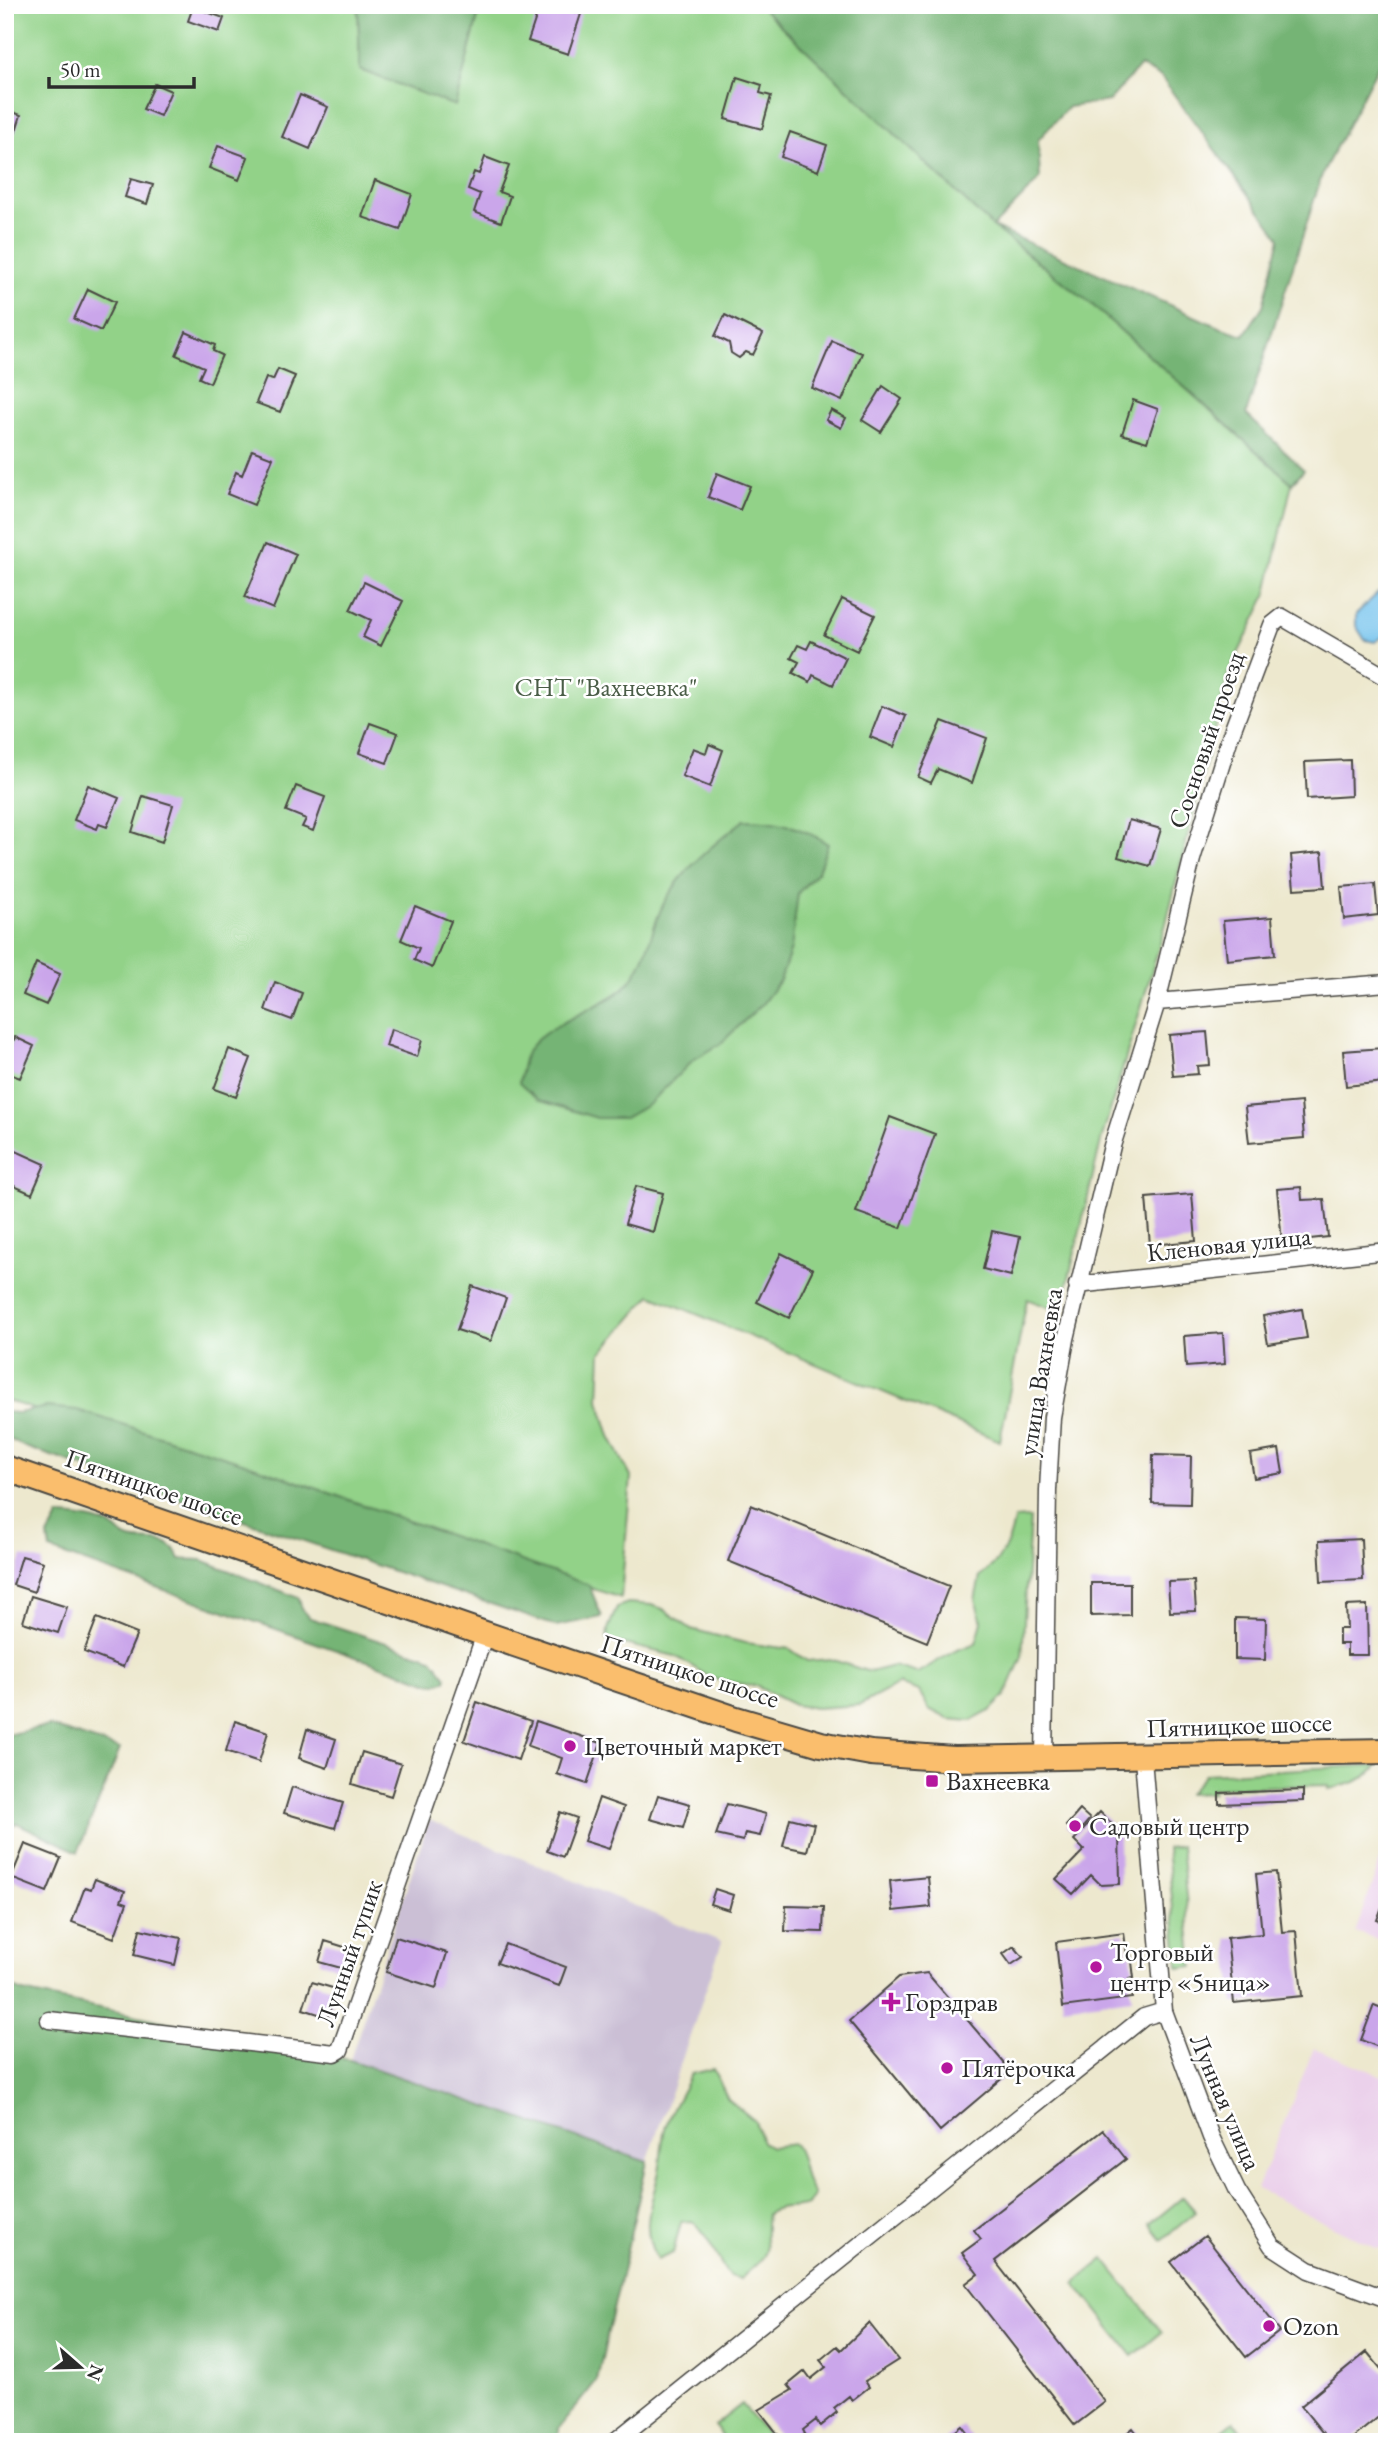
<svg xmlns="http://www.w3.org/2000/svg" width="1392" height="2447" viewBox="0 0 1392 2447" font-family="'EB Garamond',serif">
<rect width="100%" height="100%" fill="#fff"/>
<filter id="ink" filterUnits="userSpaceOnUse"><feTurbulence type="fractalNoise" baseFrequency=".0143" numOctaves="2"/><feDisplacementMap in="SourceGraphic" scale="14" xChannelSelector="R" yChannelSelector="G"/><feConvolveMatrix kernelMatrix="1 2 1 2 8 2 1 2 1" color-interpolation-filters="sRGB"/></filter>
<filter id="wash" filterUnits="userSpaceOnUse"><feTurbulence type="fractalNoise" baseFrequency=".00686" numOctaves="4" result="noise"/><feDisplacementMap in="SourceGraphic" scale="28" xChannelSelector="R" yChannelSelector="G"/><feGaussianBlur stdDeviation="1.57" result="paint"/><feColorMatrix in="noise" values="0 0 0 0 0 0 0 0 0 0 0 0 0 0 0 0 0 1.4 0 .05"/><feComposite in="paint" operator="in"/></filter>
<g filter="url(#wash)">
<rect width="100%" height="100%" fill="#ede8ce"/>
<!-- built -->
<path fill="#ebd1eb" d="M 1387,1842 L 1387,1942 L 1355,1932 Z
M 1314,2048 L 1387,2078 L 1387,2243 L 1378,2249 L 1257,2189 Z"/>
<!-- industrial -->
<path fill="#cbbfd5" d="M 429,1820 L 722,1942 L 647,2162 L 350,2060 Z"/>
<!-- green -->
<path fill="#92d288" stroke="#5e7e5a" stroke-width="2" d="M 5,5 L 358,5 L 360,70 L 455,105 L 481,5 L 759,5 L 993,227 L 1089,302 L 1292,483 L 1266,597 L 1228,674 L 1165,927 L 1101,1141 L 1061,1312 L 1027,1299 L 1000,1441 L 651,1295 L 601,1353 L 599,1400 L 610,1436 L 631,1477 L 621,1598 L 5,1400 Z
M 1030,1518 L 1022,1657 L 1005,1696 L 990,1711 L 971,1721 L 948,1719 L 929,1709 L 919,1691 L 899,1684 L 860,1705 L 816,1708 L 794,1705 L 756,1686 L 713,1679 L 675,1656 L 607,1640 L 608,1629 L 617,1607 L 628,1603 L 652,1605 L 663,1609 L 691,1629 L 745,1643 L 790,1649 L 807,1661 L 830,1659 L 870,1672 L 893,1666 L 917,1673 L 955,1651 L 976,1643 L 982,1622 L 975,1600 L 980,1577 L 997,1561 L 1008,1543 L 1015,1519 Z
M 1378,1765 C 1365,1781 1349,1785 1328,1789 L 1328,1785 L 1213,1788 L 1212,1793 L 1188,1794 L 1205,1774 Z
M 1181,1846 L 1193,1966 L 1179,1968 L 1167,1848 Z
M 713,2069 L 728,2099 L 755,2121 L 762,2142 L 771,2147 L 794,2144 C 806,2160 801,2178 814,2195 L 808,2205 C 793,2210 780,2205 767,2214 C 761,2258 780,2244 740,2279 L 729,2276 C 718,2261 705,2230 692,2221 L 681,2222 L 673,2253 L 657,2260 C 639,2225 652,2205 659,2171 C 662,2155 661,2137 667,2123 C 673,2105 683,2091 691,2074 Z
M 1183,2197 L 1196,2212 L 1162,2240 L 1150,2224 Z
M 1104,2259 L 1162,2332 L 1133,2356 L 1075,2283 Z
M 742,2404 L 769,2438 L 764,2442 L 727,2442 L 714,2426 Z
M 1234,2421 L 1245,2435 L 1261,2437 L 1264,2442 L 1208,2442 Z"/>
<!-- forest -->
<path fill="#75b474" stroke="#507050" stroke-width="2" fill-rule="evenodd" d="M 358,5 L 481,5 L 455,106 L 360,70 Z
M 759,5 L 1387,5 L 1387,49 L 1323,172 L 1246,414 L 1304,470 L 1292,483 L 1089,302 L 993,227 ZM 1140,66 L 1161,77 L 1280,238 L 1263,306 L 1244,335 L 1219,327 L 993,227 L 1040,179 L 1038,140 L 1068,107 L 1109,101 Z
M 744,820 C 777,820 800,826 828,844 L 818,871 L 798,893 L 791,949 L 780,980 L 762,1004 L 719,1045 L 693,1060 L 649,1104 L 625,1118 L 597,1118 L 538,1100 L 519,1083 C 521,1074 522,1065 525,1056 C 536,1026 602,1009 625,987 C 648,964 649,933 663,905 C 682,869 713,845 744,820 Z
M 47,1407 L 77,1410 L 242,1462 L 589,1585 L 602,1617 L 556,1626 L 25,1447 L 5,1437 L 5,1412 L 18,1413 Z
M 59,1516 C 75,1516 100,1520 114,1528 C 119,1530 121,1536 127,1538 C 148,1546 168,1531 180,1559 L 202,1560 L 299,1598 L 302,1609 L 310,1618 L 432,1658 L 447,1677 L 446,1681 L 433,1684 L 50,1550 L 48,1536 Z
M 49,1726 L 120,1749 L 78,1852 L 17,1823 L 5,1829 L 5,1735 Z
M 5,1984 L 23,1992 L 350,2060 L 647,2162 L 597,2380 L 559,2428 L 559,2442 L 5,2442 Z"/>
<!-- water -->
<path fill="#71c1ec" stroke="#4e768c" stroke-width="2" d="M 1387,591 L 1387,634 L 1375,642 L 1365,640 L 1356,626 L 1356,614 L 1378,593 Z"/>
<g id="blocks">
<!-- building -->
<path fill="#caa6ea" d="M 540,5 L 553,5 L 581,14 L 568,54 L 528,41 Z
M 193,7 L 224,18 L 219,32 L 188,21 Z
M 737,77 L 762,85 L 760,93 L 771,96 L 762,129 L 725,119 Z
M 155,84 L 171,91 L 160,116 L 143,109 Z
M 300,95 L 328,107 L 310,149 L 282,137 Z
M 5,109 L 21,115 L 15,134 L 5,130 Z
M 790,132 L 827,145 L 818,171 L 781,157 Z
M 218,146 L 248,157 L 239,180 L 209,168 Z
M 485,157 L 509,166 L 499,192 L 510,196 L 501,222 L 474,212 L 480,194 L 468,189 L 474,172 L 479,174 Z
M 131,179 L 153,185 L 147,204 L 125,197 Z
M 375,180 L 412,194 L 400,230 L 362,217 Z
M 88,289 L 115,302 L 101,331 L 74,319 Z
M 725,315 L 763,334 L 753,355 L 746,352 L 739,358 L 731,353 L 729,343 L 715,336 Z
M 186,332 L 215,345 L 213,351 L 222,355 L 210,383 L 199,378 L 204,367 L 176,355 Z
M 832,341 L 862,353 L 842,401 L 812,388 Z
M 278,369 L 295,376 L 280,412 L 256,403 L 266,378 L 273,380 Z
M 883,386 L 902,399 L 881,432 L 862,420 Z
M 1133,400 L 1158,409 L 1147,442 L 1122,434 Z
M 831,410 L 846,418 L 841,428 L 826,420 Z
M 252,450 L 273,458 L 254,505 L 227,494 L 236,472 L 242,475 Z
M 717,473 L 750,486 L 740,510 L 708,497 Z
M 268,542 L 296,554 L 273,609 L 245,597 Z
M 364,582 L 403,601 L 381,646 L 363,637 L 371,620 L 350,610 Z
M 842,599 L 875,615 L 857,651 L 824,635 Z
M 811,641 L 846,658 L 833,685 L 813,675 L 810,682 L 793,673 L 799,662 L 791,658 L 798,645 L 807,649 Z
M 882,706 L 906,716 L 894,747 L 870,737 Z
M 942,721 L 987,738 L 972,783 L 938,769 L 931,783 L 918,777 Z
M 370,723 L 398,733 L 387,763 L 359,753 Z
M 709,744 L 723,750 L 710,787 L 682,776 L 693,748 L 706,753 Z
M 1350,760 L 1351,796 L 1307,799 L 1305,762 Z
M 88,785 L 119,798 L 107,827 L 99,824 L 97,829 L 74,820 Z
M 296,786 L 325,797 L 313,831 L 302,827 L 306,819 L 286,811 Z
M 143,796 L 173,805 L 162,842 L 132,832 Z
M 1129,820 L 1161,829 L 1150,866 L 1118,857 Z
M 1322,852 L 1325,887 L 1294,889 L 1291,855 Z
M 1375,884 L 1378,915 L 1344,919 L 1341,887 Z
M 415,906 L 451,921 L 432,968 L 414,960 L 419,948 L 401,940 Z
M 1272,917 L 1275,955 L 1227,960 L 1223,921 Z
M 36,963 L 60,974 L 46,1005 L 23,995 Z
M 275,982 L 302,993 L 292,1020 L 265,1010 Z
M 391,1029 L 422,1040 L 417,1057 L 386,1046 Z
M 1207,1032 L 1210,1065 L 1197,1066 L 1198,1074 L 1173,1076 L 1169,1035 Z
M 15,1037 L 34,1046 L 20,1078 L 5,1072 L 5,1058 Z
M 1383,1048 L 1385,1082 L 1346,1086 L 1343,1051 Z
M 229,1049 L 251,1058 L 236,1097 L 214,1089 Z
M 1301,1102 L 1304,1138 L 1249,1143 L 1245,1107 Z
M 890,1117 L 935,1134 L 901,1228 L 856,1212 Z
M 5,1146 L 45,1164 L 32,1194 L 5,1182 Z
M 636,1186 L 663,1193 L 653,1232 L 625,1224 Z
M 1301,1187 L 1302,1200 L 1324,1199 L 1328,1237 L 1282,1242 L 1277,1189 Z
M 1192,1194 L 1196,1241 L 1150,1245 L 1146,1198 Z
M 992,1231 L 1020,1237 L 1011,1276 L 983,1269 Z
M 781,1253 L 813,1269 L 789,1318 L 757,1302 Z
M 472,1286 L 506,1298 L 491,1341 L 457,1330 Z
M 1302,1309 L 1307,1338 L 1268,1344 L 1263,1316 Z
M 1223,1333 L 1225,1364 L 1186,1367 L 1184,1336 Z
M 1279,1449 L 1283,1473 L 1254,1478 L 1250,1454 Z
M 1153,1455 L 1191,1456 L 1190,1504 L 1152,1503 Z
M 751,1505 L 949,1586 L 927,1642 L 728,1561 Z
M 1361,1539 L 1363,1580 L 1321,1582 L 1319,1541 Z
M 22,1556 L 43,1562 L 34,1592 L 13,1585 Z
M 1194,1581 L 1196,1611 L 1170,1612 L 1168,1582 Z
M 1091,1583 L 1130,1583 L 1130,1615 L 1091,1616 Z
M 31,1596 L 67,1607 L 58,1633 L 23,1622 Z
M 1367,1605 L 1368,1655 L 1347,1655 L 1347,1644 L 1339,1644 L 1339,1629 L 1347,1629 L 1346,1606 Z
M 97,1618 L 137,1634 L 123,1667 L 84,1652 Z
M 1235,1618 L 1266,1619 L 1265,1660 L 1235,1659 Z
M 477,1702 L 531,1721 L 518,1760 L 464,1741 Z
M 235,1721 L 268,1732 L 259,1762 L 226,1751 Z
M 536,1721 L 601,1743 L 587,1784 L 557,1774 L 562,1758 L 528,1746 Z
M 307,1729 L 336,1739 L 327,1768 L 299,1758 Z
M 362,1752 L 401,1764 L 391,1796 L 352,1784 Z
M 292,1787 L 343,1803 L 335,1828 L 284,1813 Z
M 1303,1790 L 1303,1801 L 1219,1804 L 1219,1793 Z
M 658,1795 L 690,1804 L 683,1828 L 650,1819 Z
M 599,1798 L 624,1807 L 609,1849 L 584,1841 Z
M 727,1804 L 766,1814 L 760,1836 L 745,1833 L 743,1841 L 716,1835 Z
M 1080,1810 L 1090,1819 L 1076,1835 L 1066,1826 Z
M 560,1812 L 577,1818 L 563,1857 L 547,1851 Z
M 1100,1812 L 1119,1831 L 1120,1884 L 1101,1885 L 1091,1875 L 1073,1894 L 1056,1879 L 1084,1850 L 1074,1840 Z
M 790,1818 L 814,1824 L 807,1851 L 783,1846 Z
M 25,1844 L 61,1858 L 47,1892 L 11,1878 Z
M 1276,1872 L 1282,1932 L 1296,1931 L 1302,1996 L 1234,2003 L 1227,1938 L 1262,1934 L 1256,1874 Z
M 928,1877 L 931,1907 L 893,1911 L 890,1881 Z
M 95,1879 L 125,1891 L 121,1901 L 127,1903 L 114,1938 L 72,1922 L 85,1887 L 91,1889 Z
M 715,1889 L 733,1895 L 729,1910 L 710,1904 Z
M 1387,1894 L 1387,1923 L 1377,1920 Z
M 786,1906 L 824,1907 L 823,1932 L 785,1931 Z
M 140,1929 L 181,1938 L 175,1965 L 134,1955 Z
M 1124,1933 L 1127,1955 L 1131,1954 L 1134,1978 L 1129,1979 L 1132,1998 L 1063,2007 L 1056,1942 Z
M 396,1937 L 447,1953 L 436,1988 L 386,1972 Z
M 325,1941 L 351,1949 L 345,1969 L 319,1962 Z
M 505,1944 L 566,1967 L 559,1986 L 497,1963 Z
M 1014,1946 L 1023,1957 L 1011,1965 L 1003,1954 Z
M 927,1973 L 1011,2071 L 940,2131 L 849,2021 L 899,1977 Z
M 312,1982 L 336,1989 L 328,2017 L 303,2009 Z
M 1374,2005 L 1387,2010 L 1382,2030 L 1387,2032 L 1383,2049 L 1361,2040 Z
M 1103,2130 L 1126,2159 L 995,2261 L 1105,2402 L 1075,2425 L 965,2284 L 978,2274 L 962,2253 L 981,2239 L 974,2230 Z
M 1205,2236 L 1280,2331 L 1246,2357 L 1171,2262 Z
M 869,2323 L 898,2360 L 865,2381 L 869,2387 L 852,2400 L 849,2396 L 834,2408 L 837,2412 L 820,2426 L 816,2420 L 803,2430 L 805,2434 L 795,2442 L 784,2442 L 759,2410 L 792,2390 L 788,2385 L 805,2371 L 811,2379 L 826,2367 L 820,2360 L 837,2346 L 841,2350 Z
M 1367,2352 L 1387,2376 L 1387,2410 L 1348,2442 L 1330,2442 L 1301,2406 Z
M 962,2426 L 974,2442 L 942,2442 Z
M 1133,2428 L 1144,2442 L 1116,2442 Z"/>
</g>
</g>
<g filter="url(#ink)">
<use href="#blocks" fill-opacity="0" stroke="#484743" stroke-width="2"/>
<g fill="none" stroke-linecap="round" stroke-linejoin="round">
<defs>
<path id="minor" d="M 1157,1002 L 1387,983
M 1077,1285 L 1387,1251
M 1143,1758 L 1164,2011 L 1211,2137 L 1237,2191 L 1272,2246 L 1309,2270 L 1387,2299
M 1044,1760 L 1048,1490 L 1052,1417 L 1066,1339 L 1112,1146 L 1157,1002 L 1192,859 L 1230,737 L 1272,625 L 1282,617 L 1387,678
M 49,2020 L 335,2053 L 340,2050 L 485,1634
M 614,2442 L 1144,2017 L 1164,2011"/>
<path id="primary" d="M 5,1468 L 485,1634 L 736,1719 L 821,1744 L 871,1753 L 954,1759 L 1387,1751"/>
</defs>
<!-- minor casing -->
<use href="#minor" stroke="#484743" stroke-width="19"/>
<!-- primary casing -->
<use href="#primary" stroke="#484743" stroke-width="28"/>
<!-- minor -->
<use href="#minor" stroke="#fff" stroke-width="16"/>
<!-- primary -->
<use href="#primary" stroke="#fabe6d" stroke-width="24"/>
</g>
</g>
<!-- markers -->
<g fill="#b5179e" stroke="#fff" stroke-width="2.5">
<circle cx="570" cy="1746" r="7"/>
<rect x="925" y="1774" width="14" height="14" rx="3.5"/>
<circle cx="1075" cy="1826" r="7"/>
<circle cx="1096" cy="1967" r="7"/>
<path d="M887.5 1991.5h7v7h7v7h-7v7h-7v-7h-7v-7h7z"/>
<circle cx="947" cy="2068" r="7"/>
<circle cx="1269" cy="2326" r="7"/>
</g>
<g text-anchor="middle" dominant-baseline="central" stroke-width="5" stroke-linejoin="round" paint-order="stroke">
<!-- park labels -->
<g font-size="26" fill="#4a5d47" stroke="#fff">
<text x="606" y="687">СНТ "Вахнеевка"</text>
</g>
<!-- street labels -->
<g font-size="26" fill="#2b2b2b" stroke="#fff">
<text transform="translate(1206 740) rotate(-71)">Сосновый проезд</text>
<text transform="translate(1229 1244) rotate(-6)">Кленовая улица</text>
<text transform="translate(1040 1372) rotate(-81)">улица Вахнеевка</text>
<text transform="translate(154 1487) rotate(19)">Пятницкое шоссе</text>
<text transform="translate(690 1671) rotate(18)">Пятницкое шоссе</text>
<text transform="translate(1239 1725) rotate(-2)">Пятницкое шоссе</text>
<text transform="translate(349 1953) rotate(-71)">Лунный тупик</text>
<text transform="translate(1226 2102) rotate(67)">Лунная улица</text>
</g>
<!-- poi labels -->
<g font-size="26" fill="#2b2b2b" stroke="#fff" text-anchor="start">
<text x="584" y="1746">Цветочный маркет</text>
<text x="946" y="1781">Вахнеевка</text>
<text x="1089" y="1826">Садовый центр</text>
<text x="1110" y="1952">Торговый<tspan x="1110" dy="30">центр «5ница»</tspan></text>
<text x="905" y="2002">Горздрав</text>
<text x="961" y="2068">Пятёрочка</text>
<text x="1283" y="2326">Ozon</text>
</g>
</g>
<!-- margin -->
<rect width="1392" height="2447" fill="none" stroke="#fff" stroke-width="28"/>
<!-- north arrow -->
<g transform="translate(80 2367) rotate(110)" stroke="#ffffff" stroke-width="5" paint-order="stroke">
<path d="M0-5L12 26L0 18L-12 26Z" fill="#2b2b2b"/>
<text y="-10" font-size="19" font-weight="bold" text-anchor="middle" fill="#2b2b2b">N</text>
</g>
<!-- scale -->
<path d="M49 77v10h145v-10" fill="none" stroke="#2b2b2b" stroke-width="3.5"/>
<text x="60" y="77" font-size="21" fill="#2b2b2b" stroke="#ffffff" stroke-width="5" paint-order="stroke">50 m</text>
</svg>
